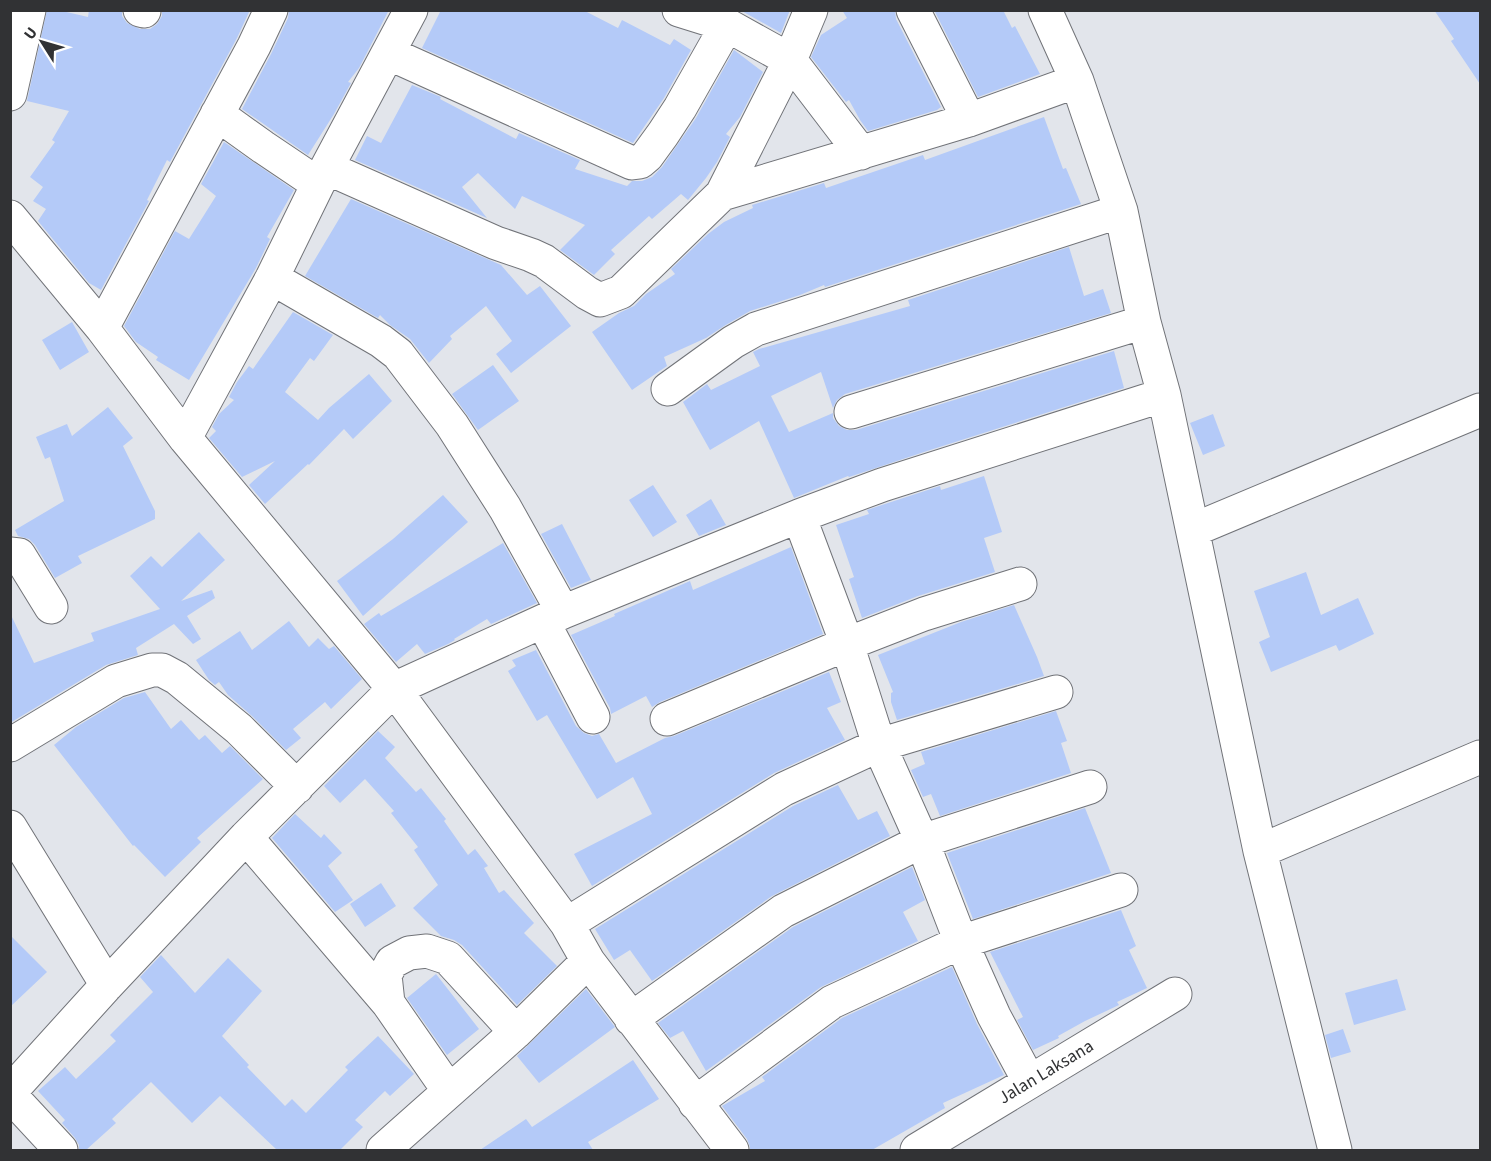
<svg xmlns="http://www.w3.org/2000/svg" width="1491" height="1161" viewBox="0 0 1491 1161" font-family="'Source Sans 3',sans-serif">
<rect width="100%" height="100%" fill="#e2e5eb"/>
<!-- building -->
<path fill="#b4caf8" d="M 47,10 L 58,10 L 88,17 L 89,10 L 122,10 L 122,16 L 127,23 L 140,29 L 150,29 L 157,24 L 162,16 L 162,10 L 250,10 L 237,38 L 170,162 L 167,160 L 147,200 L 149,201 L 101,290 L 89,283 L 38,221 L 46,209 L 33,201 L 43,187 L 30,177 L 55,142 L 52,140 L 69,111 L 27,101 Z
M 289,10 L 389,10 L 359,68 L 348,82 L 351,83 L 334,114 L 308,155 L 242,109 L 271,54 L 288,18 Z
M 441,10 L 583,10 L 618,28 L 622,20 L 670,45 L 674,39 L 691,50 L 664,98 L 633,143 L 422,48 Z
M 740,10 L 790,10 L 781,33 Z
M 842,10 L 895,10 L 896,19 L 941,107 L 937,110 L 868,131 L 860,120 L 849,100 L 846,102 L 811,57 L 821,35 L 847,18 Z
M 934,10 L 1003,10 L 1012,28 L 1015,26 L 1040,74 L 978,97 Z
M 1434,10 L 1480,10 L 1480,84 L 1451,41 L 1454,39 Z
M 734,50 L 763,72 L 740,117 L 726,134 L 730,137 L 717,162 L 706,178 L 688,200 L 681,194 L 652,219 L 649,216 L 611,250 L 615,254 L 594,275 L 560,250 L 585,225 L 522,196 L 515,209 L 478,173 L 462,187 L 487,218 L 355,160 L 367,136 L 381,143 L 412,85 L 441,97 L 440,99 L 516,139 L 519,133 L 580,160 L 575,169 L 627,186 L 632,181 L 642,181 L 652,177 L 662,167 L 696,118 Z
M 1044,117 L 1063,169 L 1066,168 L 1081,204 L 825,287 L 824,285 L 800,295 L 750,311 L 724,326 L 706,338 L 664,357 L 667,366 L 632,390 L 592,332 L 619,313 L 634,306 L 646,294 L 675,274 L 671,269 L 708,234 L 724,222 L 753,208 L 752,205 L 824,183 L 826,188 L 923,155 L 925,160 Z
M 224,142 L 294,190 L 267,237 L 270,239 L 256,268 L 189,380 L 156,360 L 158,357 L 136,342 L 124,326 L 175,231 L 189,239 L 216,196 L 201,184 Z
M 351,199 L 501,265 L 527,295 L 540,286 L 571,326 L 511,373 L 496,354 L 512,341 L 486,306 L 450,336 L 452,339 L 429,363 L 410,339 L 390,325 L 380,315 L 378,318 L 305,276 Z
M 1069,247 L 1084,296 L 1103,289 L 1111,313 L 845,394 L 837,400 L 833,408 L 821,372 L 771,396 L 789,432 L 833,413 L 833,418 L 839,426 L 847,430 L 856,430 L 1114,351 L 1124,388 L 927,451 L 849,477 L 848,476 L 794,498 L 759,421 L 710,450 L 683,402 L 707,384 L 711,390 L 760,366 L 753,352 L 759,349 L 910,306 L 908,300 Z
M 293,312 L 333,335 L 314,361 L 310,358 L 285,392 L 318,420 L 329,408 L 369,374 L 392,401 L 353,439 L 344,429 L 309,465 L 308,464 L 265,504 L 249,485 L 275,461 L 242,477 L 209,438 L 216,431 L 212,427 L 219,414 L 234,400 L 229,397 L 237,382 L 249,366 L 253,369 Z
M 72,322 L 89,352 L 60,370 L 42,340 Z
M 493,365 L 519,401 L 478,430 L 452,394 Z
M 108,407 L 133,438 L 123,446 L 155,511 L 155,519 L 78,556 L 82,563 L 55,578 L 35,545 L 29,539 L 18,536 L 15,530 L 64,501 L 50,457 L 45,459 L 36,437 L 67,424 L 72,436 Z
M 1213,414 L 1225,446 L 1203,455 L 1190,423 Z
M 984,476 L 1002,532 L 984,538 L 995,572 L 918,596 L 862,618 L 849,579 L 854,577 L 836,525 L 869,514 L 867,510 L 888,503 L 940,486 L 941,490 Z
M 653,485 L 677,522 L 653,537 L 629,500 Z
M 443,495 L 468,522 L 363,616 L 337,581 L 393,539 Z
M 711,499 L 726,525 L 699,536 L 686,515 Z
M 562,524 L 591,580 L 571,588 L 541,534 Z
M 199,532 L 225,560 L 181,601 L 212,590 L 215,598 L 187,616 L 201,639 L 193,644 L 174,624 L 136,648 L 138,655 L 106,665 L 10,723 L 10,613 L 34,663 L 94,641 L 91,633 L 160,609 L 130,576 L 151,556 L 162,567 Z
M 503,543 L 537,603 L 491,624 L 487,619 L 454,639 L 455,640 L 448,644 L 425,654 L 417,644 L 396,662 L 364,624 L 379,613 L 381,616 Z
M 791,547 L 823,634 L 660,702 L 652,707 L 646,696 L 611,714 L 610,708 L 571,635 L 615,616 L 614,614 L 690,581 L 693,590 Z
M 1306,572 L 1321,615 L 1358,598 L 1374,634 L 1339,651 L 1336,645 L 1271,672 L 1259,642 L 1270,637 L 1254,591 Z
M 1014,605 L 1037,657 L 1044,676 L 897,720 L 891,702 L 891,693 L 893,692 L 878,655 L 961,622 Z
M 289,621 L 309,647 L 318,638 L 329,649 L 334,646 L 362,679 L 331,709 L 325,702 L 293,729 L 301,738 L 286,750 L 252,716 L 228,695 L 219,682 L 215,685 L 209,680 L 196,660 L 240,631 L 252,650 Z
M 536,650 L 576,726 L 584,733 L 592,736 L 599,734 L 616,763 L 665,738 L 674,736 L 829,672 L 841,702 L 827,708 L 845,740 L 774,773 L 592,886 L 574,854 L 652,814 L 633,777 L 597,799 L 547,715 L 537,721 L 508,671 L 516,666 L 512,660 Z
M 145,692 L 171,729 L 181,720 L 199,740 L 205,735 L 222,753 L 230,746 L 263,779 L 197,838 L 201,842 L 165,877 L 134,845 L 133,846 L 54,745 L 76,727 L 124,698 Z
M 1056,711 L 1067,741 L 1061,743 L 1071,773 L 940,816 L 931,794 L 923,797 L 911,770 L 925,764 L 921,752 Z
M 378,731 L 395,747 L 385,758 L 416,792 L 421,788 L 446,819 L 444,821 L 468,855 L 475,849 L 488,866 L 484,868 L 499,893 L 504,890 L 534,923 L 524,933 L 557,966 L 517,1005 L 462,945 L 454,940 L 441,936 L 413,908 L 438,885 L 414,850 L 418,847 L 391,813 L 394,811 L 365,779 L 340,803 L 324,786 Z
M 838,785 L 858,820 L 877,811 L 890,836 L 772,896 L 652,981 L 630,950 L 614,960 L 595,929 L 793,806 Z
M 1085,808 L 1111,873 L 973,919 L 947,853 Z
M 295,814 L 321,838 L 324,834 L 342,853 L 328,866 L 353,900 L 335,912 L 272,838 Z
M 912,867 L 925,900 L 903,912 L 918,941 L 821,987 L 706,1071 L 683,1031 L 670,1038 L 658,1023 L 793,927 Z
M 381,883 L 396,906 L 365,927 L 350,904 Z
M 1121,910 L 1136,946 L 1129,950 L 1147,988 L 1117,1002 L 1119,1005 L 1085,1021 L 1058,1036 L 1059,1038 L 1033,1050 L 1017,1020 L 1023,1017 L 990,952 Z
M 10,935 L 47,972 L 10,1007 Z
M 161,955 L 195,993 L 228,958 L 262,991 L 222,1036 L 249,1065 L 247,1067 L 285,1106 L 292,1099 L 306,1113 L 348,1070 L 345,1067 L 378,1036 L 414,1074 L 390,1096 L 385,1091 L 355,1120 L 363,1127 L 340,1150 L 277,1150 L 220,1096 L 192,1123 L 151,1082 L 112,1119 L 116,1123 L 86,1150 L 79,1150 L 79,1145 L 75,1138 L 62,1123 L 65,1120 L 38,1091 L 65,1067 L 76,1079 L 116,1041 L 110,1035 L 153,992 L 140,977 Z
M 952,967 L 977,1024 L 1004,1075 L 943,1103 L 945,1108 L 872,1150 L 750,1150 L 750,1147 L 747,1139 L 722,1106 L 765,1081 L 762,1077 L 842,1018 Z
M 436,974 L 479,1029 L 447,1055 L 407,998 Z
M 1397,979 L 1406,1010 L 1354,1025 L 1345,993 Z
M 586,989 L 615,1027 L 539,1083 L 517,1056 Z
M 1343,1029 L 1351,1052 L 1331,1058 L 1325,1035 Z
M 633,1060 L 659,1099 L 588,1142 L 593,1150 L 480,1150 L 526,1119 L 532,1127 Z"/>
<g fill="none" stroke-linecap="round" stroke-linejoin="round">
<defs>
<path id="minor" d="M 140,10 L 144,11
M 679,10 L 727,25 L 790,60 L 861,153
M 913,10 L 969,120
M 1045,10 L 1077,81 L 1121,211 L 1144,322 L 1164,395 L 1260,851 L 1335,1150
M 388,53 L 632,163 L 640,162 L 647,156 L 663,134 L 680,108 L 727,25
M 10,94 L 29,10
M 217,114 L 263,147 L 318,184
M 327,168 L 496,243 L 531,255 L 544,261 L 587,293 L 600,300 L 621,292 L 722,194 L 790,60 L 811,10
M 722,194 L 969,120 L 1077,81
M 10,217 L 102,328 L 185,438 L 394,689 L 567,924 L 588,961 L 732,1150
M 272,278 L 381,341 L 398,354 L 452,425 L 505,508 L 563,612
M 102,328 L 254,46 L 271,10
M 668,389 L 733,342 L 756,329 L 1121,211
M 851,412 L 1144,322
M 185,438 L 272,278 L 318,184 L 411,10
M 799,516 L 847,644 L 879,745 L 922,841 L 961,942 L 994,1016 L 1029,1081
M 1193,530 L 1480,410
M 10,554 L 19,555 L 51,607
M 543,622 L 593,717
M 667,719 L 847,644 L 924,614 L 1020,584
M 10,745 L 116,681 L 152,670 L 162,670 L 177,678 L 239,729 L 297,787
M 10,827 L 107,985
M 246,837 L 388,1003 L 449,1091
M 1260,851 L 1480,757
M 567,924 L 784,789 L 879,745 L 1056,692
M 388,1003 L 385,975 L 392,962 L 409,953 L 427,951 L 448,958 L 516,1032
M 631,1019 L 783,911 L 922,841 L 1090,787
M 10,1092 L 107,985 L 246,837 L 394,689 L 563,612 L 799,516 L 882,485 L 1164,395
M 10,1095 L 61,1150
M 695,1103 L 832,1002 L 961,942 L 1121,890
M 383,1150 L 516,1032 L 588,961
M 917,1150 L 1175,994"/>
</defs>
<!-- minor casing -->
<use href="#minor" stroke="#717378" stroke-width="35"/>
<!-- minor -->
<use href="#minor" stroke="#fff" stroke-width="33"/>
</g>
<g text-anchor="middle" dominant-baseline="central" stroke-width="4.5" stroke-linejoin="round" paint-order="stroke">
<!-- street labels -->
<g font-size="18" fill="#313234" stroke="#fff">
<text transform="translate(1046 1072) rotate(-31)">Jalan Laksana</text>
</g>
</g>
<!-- border -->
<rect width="1491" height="1161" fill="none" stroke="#313234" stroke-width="24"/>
<!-- north arrow -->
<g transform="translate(42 42) rotate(307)" stroke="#ffffff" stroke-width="4.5" paint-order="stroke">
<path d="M0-4.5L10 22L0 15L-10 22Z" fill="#313234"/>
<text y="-9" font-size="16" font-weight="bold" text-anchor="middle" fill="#313234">U</text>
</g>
</svg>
